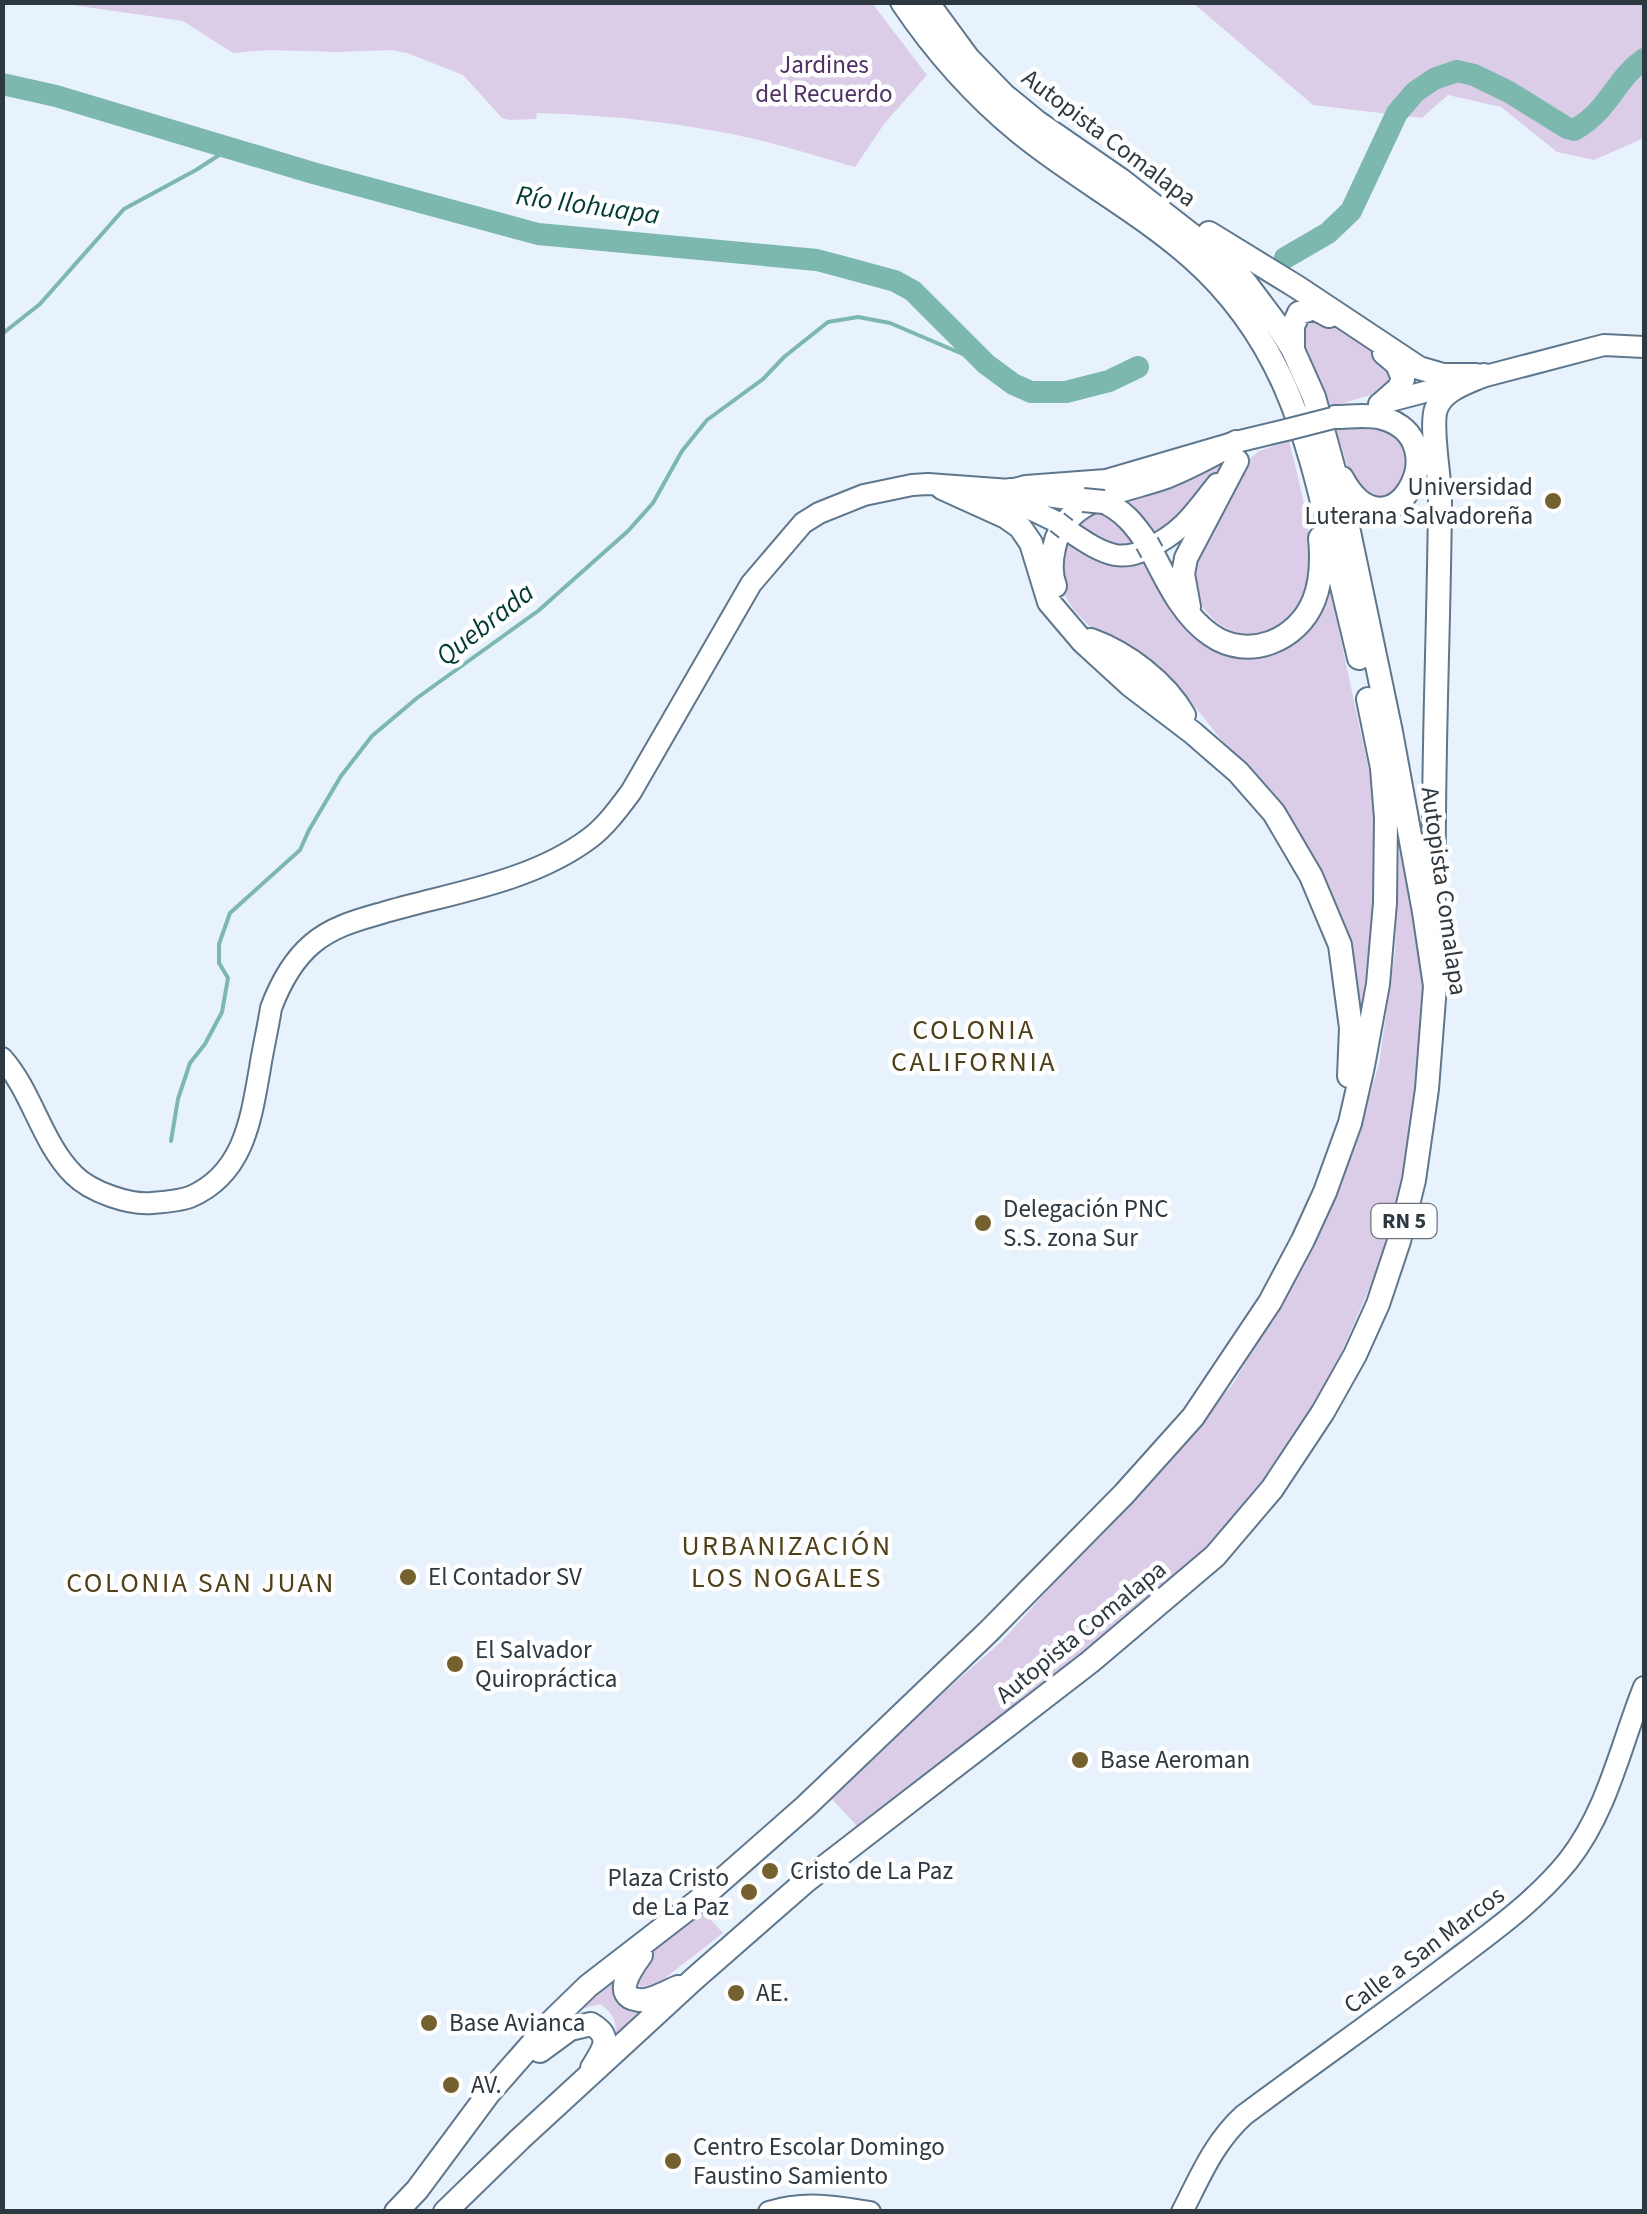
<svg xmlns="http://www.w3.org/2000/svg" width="1647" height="2214" viewBox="0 0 1647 2214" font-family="'Source Sans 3',sans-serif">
<rect width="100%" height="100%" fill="#e7f2fc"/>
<!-- green -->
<path fill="#dbcde8" d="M 59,3 L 872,3 L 927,75 L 884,124 L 855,167 C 823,158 791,148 759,140 C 686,123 612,115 537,113 L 536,119 L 510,120 L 502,118 L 463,75 L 407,53 L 392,50 L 339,52 L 267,50 L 233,53 L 183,21 Z
M 1193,3 L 1644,3 L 1644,138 L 1594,160 L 1557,152 L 1501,107 L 1448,95 L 1422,118 L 1313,105 Z
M 1320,316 L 1388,361 L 1394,373 L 1387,390 L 1330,407 L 1301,340 L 1306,318 Z
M 1357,423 L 1386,428 L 1406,447 L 1409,485 L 1374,502 L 1350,475 L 1336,429 Z
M 1289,441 C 1300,487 1319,546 1306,594 C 1302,607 1294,615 1283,623 C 1255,644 1223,634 1203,608 C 1197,599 1193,590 1193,579 C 1194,544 1230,493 1247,461 L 1259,451 Z
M 1237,446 L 1180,521 L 1151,541 L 1113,499 Z
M 1106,509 L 1143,545 L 1120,550 L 1069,523 L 1089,510 Z
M 1063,534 L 1148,555 L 1178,611 L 1259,654 L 1328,580 L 1372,785 L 1376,834 L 1372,986 L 1356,1031 L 1308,849 L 1271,792 L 1230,751 L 1186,695 L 1138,654 L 1091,628 L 1073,609 L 1060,588 Z
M 1400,836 L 1426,984 L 1408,1178 L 1383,1257 L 1329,1381 L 1263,1483 L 1198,1559 L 972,1742 L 858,1827 L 828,1795 L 1002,1641 L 1233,1384 L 1308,1252 L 1360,1126 L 1379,1064 L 1395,951 Z
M 702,1910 L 723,1933 L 656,1985 L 641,1987 L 634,1979 L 651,1952 Z
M 619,1967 L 612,1990 L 619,2004 L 631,2012 L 652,2006 L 616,2037 C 616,2021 614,2014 600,2004 L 585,2008 L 560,2023 Z"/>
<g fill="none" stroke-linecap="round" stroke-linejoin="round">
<!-- stream -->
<path stroke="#7cb8ae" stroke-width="4" d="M 2,334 L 40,304 L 124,209 L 196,170 L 230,148
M 171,1141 L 178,1099 L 190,1063 L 205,1044 L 222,1012 L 228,978 L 219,963 L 219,944 L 230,913 L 300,850 L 309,830 L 341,776 L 372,736 L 417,698 L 538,611 L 628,531 L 653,503 L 682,451 L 707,420 L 763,379 L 784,357 L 828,322 L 858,317 L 890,323 L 986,364"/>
<!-- river -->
<path stroke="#7cb8ae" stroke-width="22" d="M 2,84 L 56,96 L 313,173 L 538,234 L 817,260 L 895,281 L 913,291 L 986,364 L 1013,384 L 1031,392 L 1066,392 L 1109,381 L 1138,367
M 1285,258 L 1328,233 L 1351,211 L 1397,113 L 1415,92 L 1434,79 L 1457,71 L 1474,75 L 1509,92 L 1567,128 L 1574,130 C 1610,110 1615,79 1644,59"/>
<defs>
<path id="secondary" d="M 1379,404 L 1604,345 L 1644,347
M 988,499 L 1028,508 L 1057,522
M 1066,529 C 1081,539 1097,551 1115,555 C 1127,557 1137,554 1147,549 C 1182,532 1193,515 1217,484
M 2,1058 C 33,1093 41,1142 74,1175 C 91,1192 129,1205 152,1203 C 164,1202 179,1201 190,1197 C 244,1174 251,1119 260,1068 C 263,1048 268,1028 271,1008 C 280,984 292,961 312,944 C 334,925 362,919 389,911 C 456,892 533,881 590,838 C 606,826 619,808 631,792 L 751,584 L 803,523 L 819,513 L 864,495 L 912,485 L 928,484 L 1010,490 L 1026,486 L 1106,480 L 1236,442 L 1286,430
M 769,2212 C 803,2201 835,2206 870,2212
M 1182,2212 C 1200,2177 1214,2142 1244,2115 C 1311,2065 1380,2017 1447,1966 C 1489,1934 1534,1903 1568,1861 C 1608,1810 1620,1747 1644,1687"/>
<path id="trunk" d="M 902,2 C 935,51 974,95 1019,132 C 1074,177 1139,211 1192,258 C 1280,336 1306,430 1331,540 C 1340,579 1350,619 1359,658
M 1209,233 L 1297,287 L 1419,368 L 1443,375 L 1476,375
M 1293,350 L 1293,326 L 1299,313 L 1314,308 L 1329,316
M 1382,403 L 1399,388 L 1403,379 L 1397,364 L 1384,353
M 1335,417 C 1350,417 1368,414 1382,418 C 1461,439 1390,566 1342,478
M 942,488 L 1006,517 L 1020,527 L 1031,543 L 1049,602 L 1083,642 L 1130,685 L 1193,733 L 1238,772 L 1274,813 L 1311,876 L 1340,945 L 1351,1028 L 1349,1076
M 1010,490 L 1083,500
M 1104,502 C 1124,511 1135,525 1147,543
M 1152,552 C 1167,581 1183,616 1211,635 C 1248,661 1298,641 1314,600 C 1322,580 1322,559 1320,538
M 1055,586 C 1050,573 1051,561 1054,548 C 1064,496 1125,492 1166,477 C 1191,467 1213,455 1236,442
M 1189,607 L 1183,574 L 1186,558 L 1237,461
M 1091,640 C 1127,653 1165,682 1184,715
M 1434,903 C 1432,769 1439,634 1440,499 C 1440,476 1430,427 1436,409 C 1443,389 1467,383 1484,375
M 641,1955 C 633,1966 610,1997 639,2000 C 650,2002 668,1991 678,1987
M 540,2051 L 570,2029 L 591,2024 C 614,2037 603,2050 592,2068
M 396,2212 L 417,2190 L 489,2093 L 553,2020 L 588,1986 L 698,1901 L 806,1806 L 988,1632 L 1124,1494 L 1193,1417 L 1270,1302 L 1303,1240 L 1325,1192 L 1350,1123 L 1363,1066 L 1378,984 L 1385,903 L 1386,818 L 1382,768 L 1368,699
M 445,2212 L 520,2139 L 694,1979 L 806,1881 L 1090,1662 L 1215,1556 L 1272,1489 L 1323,1412 L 1355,1355 L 1378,1304 L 1399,1241 L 1414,1180 L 1427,1089 L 1435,986 L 1424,912 L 1391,732 L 1343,503 L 1314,397 L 1293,350 L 1278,326 L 1245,282 L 1225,261 L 1121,180 L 1037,122 L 1004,95 L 968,58 L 927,2"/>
</defs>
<!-- secondary casing -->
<use href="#secondary" stroke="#5f778d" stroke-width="24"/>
<!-- trunk casing -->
<use href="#trunk" stroke="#5f778d" stroke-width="26"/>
<!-- secondary -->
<use href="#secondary" stroke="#fff" stroke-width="20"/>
<!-- trunk -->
<use href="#trunk" stroke="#fff" stroke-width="22"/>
<defs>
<path id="secondary-bridge" d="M 1286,430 L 1333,418
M 1057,522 L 1066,529"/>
<path id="trunk-bridge" d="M 1083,500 L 1104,502
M 1147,543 L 1152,552"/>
</defs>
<!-- secondary-bridge casing -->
<use href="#secondary-bridge" stroke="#5f778d" stroke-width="24" stroke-linecap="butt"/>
<!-- trunk-bridge casing -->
<use href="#trunk-bridge" stroke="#5f778d" stroke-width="26" stroke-linecap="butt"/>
<!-- secondary-bridge -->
<use href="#secondary-bridge" stroke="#fff" stroke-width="20"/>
<!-- trunk-bridge -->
<use href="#trunk-bridge" stroke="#fff" stroke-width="22"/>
</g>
<!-- markers -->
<g fill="#756130" stroke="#fefefe" stroke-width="4">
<circle cx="1553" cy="501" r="10"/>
<circle cx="983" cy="1223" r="10"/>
<circle cx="408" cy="1577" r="10"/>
<circle cx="455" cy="1664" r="10"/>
<circle cx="1080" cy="1760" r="10"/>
<circle cx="770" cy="1871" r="10"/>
<circle cx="749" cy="1892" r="10"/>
<circle cx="736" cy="1993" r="10"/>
<circle cx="429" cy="2023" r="10"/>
<circle cx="451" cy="2085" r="10"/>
<circle cx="673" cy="2161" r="10"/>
</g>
<g text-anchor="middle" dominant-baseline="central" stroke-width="9" stroke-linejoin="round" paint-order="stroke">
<!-- shield labels -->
<rect fill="#fefefe" stroke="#6c737a" stroke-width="2.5" x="1371.5" y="1204" width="65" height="34" rx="8"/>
<g font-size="22" font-weight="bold" fill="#2d3841">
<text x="1404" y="1221">RN 5</text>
</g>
<!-- park labels -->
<g font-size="25" fill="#4e3065" stroke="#fefefe">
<text x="824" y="65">Jardines<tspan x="824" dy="29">del Recuerdo</tspan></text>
</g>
<!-- street labels -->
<g font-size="25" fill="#2d3841" stroke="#fefefe">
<text transform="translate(1109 138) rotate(37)">Autopista Comalapa</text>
<text transform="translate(1444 891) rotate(82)">Autopista Comalapa</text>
<text transform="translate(1081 1632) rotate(-39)">Autopista Comalapa</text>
<text transform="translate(1424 1950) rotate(-37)">Calle a San Marcos</text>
</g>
<!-- poi labels -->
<g font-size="25" fill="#2d3841" stroke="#fefefe" text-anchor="start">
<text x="1533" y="487" text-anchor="end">Universidad<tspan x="1533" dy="29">Luterana Salvadoreña</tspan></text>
<text x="1003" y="1209">Delegación PNC<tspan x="1003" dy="29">S.S. zona Sur</tspan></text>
<text x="428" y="1577">El Contador SV</text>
<text x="475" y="1650">El Salvador<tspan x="475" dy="29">Quiropráctica</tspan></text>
<text x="1100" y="1760">Base Aeroman</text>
<text x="790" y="1871">Cristo de La Paz</text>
<text x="729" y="1878" text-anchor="end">Plaza Cristo<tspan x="729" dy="29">de La Paz</tspan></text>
<text x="756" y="1993">AE.</text>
<text x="449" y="2023">Base Avianca</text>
<text x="471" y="2085">AV.</text>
<text x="693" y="2147">Centro Escolar Domingo<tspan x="693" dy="29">Faustino Samiento</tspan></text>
</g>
<!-- water labels -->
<g font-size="28" font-style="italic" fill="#003b34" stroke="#fefefe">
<text transform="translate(588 205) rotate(8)">Río Ilohuapa</text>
<text transform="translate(485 624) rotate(-38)">Quebrada</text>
</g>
<!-- neighbourhood labels -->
<g font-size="28" letter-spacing="2.5" fill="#504019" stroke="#fefefe">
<text x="974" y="1030">COLONIA<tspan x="974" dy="32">CALIFORNIA</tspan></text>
<text x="787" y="1546">URBANIZACIÓN<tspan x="787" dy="32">LOS NOGALES</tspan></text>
<text x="201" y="1583">COLONIA SAN JUAN</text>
</g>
</g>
<!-- border -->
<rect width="1647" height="2214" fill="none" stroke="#2d3841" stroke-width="10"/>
</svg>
